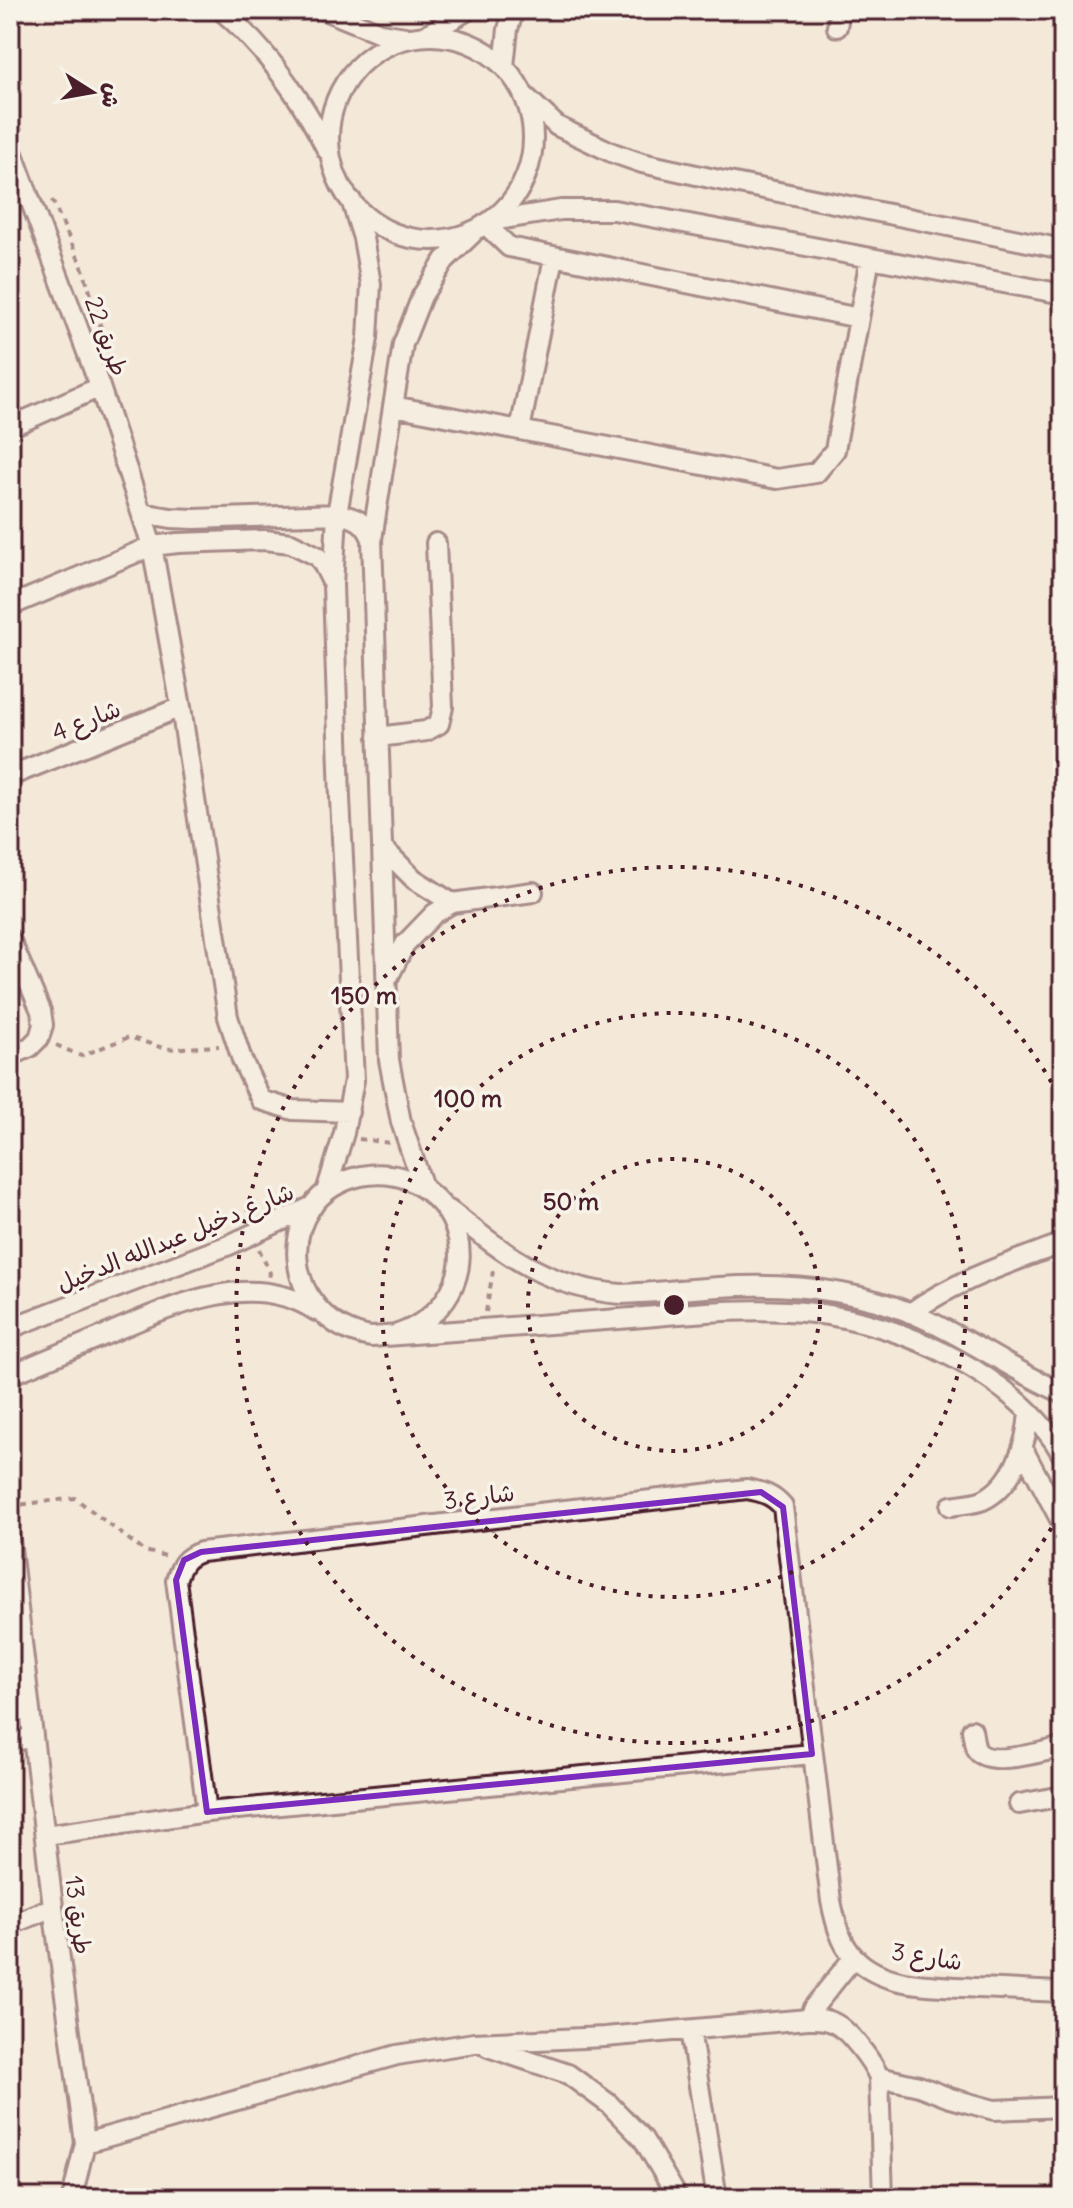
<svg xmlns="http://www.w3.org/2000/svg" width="1073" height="2208" viewBox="0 0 1073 2208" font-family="Delius,'Playpen Sans Arabic',sans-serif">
<rect width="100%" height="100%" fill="#f4e8d8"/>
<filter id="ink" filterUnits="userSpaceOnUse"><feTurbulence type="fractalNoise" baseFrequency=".0125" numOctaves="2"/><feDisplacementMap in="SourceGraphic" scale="16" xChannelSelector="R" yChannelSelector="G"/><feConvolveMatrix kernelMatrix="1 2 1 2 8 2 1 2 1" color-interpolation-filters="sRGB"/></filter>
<g filter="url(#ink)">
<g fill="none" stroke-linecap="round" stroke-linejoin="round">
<defs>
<path id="minor" d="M 221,10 C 266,49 301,97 327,150
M 324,10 L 380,33 L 405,37
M 837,27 L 840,10
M 426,35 L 468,10
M329 138a102 102 0 1 1 204 0a102 102 0 1 1-204 0Z
M 504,66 L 508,29 L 514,10
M 526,97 L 557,126 L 613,153 L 642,163 L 719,180 L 1063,249
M 10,146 L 100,387 L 152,546 L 181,707 L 228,1017 L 242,1060 L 261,1100 L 293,1110 L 349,1112
M 491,221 L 561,210 L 614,210 L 1063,294
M 485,224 L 509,247 L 859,318
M 393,406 L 777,479 L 816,473 L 835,450 L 870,258
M 10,427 L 100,387
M 520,430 L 554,257
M 142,513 L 171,518 L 195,519 L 337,514 C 355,517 365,521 372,539 L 389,1060 L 401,1122 L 423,1187
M 372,539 L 403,344 L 422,296 L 445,260 L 472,234
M 10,606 L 152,546 L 178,543 L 265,540 L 291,543 L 317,556 L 322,562 L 332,582
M 378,737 L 426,731 L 439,724 L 443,707 L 436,543
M 10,776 L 181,707
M 382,847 L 414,879 L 452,903
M 10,939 L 41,1011 L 43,1025 L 39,1038 L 30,1047 L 10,1056
M 389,976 L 405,944 L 434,914 L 452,903 L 533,892
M 326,1192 L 344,1133 L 354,1080 L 340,798 L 333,585 L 337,514 L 368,338 L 371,284 L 363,238 L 351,200
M 449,1210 C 505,1254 547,1288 621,1294 C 654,1293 686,1289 719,1287 C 784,1283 850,1288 911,1313 C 964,1335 1011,1370 1063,1393
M 910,1313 C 956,1280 1010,1263 1063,1243
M 10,1328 L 229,1245 L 313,1206
M 395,1335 C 444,1320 475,1271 452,1221 C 443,1202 427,1189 409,1180 C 394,1174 377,1173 361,1176 C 270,1196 279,1321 371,1337 C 454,1331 536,1325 619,1319 C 683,1314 749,1306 813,1313 C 900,1322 1020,1377 1063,1456
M 10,1375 C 44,1361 78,1346 112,1332 C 174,1305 252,1269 316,1311
M 1023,1449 L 1063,1525
M 951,1506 C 961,1504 973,1504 983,1500 C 1014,1485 1027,1443 1029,1412
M 10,1540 L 53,1907 L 85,2143 L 72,2198
M 972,1730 C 973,1735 974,1744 976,1749 C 987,1769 1044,1751 1063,1747
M 10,1741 L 33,1738
M 1019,1804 L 1063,1796
M 207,1812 L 176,1580 C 181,1565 185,1557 201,1552 L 747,1489 C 763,1492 773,1495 783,1507 L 831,1901 C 835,1920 840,1943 854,1957 C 884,1989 937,1985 977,1988 C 1006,1989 1034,1991 1063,1992
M 45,1835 L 207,1812 L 812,1754
M 10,1925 L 53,1907
M 808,2019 L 813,2008 L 854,1957
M 690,2030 L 717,2198
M 488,2047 L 568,2074 L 609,2104 L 643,2139 L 678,2198
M 879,2077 L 919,2086 L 950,2098 L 994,2110 L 1063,2107
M 85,2143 L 397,2055 L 474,2043 L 605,2037 L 808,2019 C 817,2019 825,2018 834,2023 C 849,2030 872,2061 879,2077 L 883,2198"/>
</defs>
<!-- minor casing -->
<use href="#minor" stroke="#4a1f2b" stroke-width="24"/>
<!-- path -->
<path stroke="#4a1f2b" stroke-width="4" stroke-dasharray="6 6" stroke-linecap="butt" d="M 10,107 L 21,130
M 52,200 L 83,269 L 110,357
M 56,1045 L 81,1056 L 129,1037 L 166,1049 L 219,1046
M 359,1139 L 390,1143
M 259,1249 L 270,1273 L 269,1278
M 486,1312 L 494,1265
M 10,1506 L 75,1498 L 144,1551 L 166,1556"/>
<!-- minor -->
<use href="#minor" stroke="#f7f3e8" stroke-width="18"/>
</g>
</g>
<!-- marked area -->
<path d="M0 0H1073V2208H0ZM 761,1492 L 783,1507 L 812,1754 L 207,1812 L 176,1580 L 184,1560 L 201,1552 Z" fill="#f4e8d8" fill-opacity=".55" fill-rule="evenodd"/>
<path fill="none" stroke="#7b2cbf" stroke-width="6" stroke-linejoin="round" d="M 761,1492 L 783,1507 L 812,1754 L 207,1812 L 176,1580 L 184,1560 L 201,1552 Z"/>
<!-- distance rings -->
<g fill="none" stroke="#4a1f2b" stroke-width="4" stroke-dasharray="4 8">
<circle cx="674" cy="1305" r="146"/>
<circle cx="674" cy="1305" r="292"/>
<path d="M1063 1507A438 438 0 1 1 1063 1103"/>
</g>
<g text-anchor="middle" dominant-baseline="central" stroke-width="7" stroke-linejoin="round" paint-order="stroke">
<!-- street labels -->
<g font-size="24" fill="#4a1f2b" stroke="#f7f3e8">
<text transform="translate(107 336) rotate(70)">طريق 22</text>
<text transform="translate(86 720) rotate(-22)">شارع 4</text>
<text transform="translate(175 1237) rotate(-22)">شارع دخيل عبدالله الدخيل</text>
<text transform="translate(479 1496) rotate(-7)">شارع 3</text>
<text transform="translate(79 1915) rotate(83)">طريق 13</text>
<text transform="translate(927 1956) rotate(9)">شارع 3</text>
</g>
</g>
<circle cx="674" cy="1305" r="12" fill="#4a1f2b" stroke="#f7f3e8" stroke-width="4"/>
<g font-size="24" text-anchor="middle" font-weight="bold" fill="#4a1f2b" stroke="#f7f3e8" stroke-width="7" stroke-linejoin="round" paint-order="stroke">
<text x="364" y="1004">150 m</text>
<text x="468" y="1107">100 m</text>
<text x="571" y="1210">50 m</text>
</g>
<!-- margin -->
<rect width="1073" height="2208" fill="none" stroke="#f7f3e8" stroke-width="40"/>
<rect x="20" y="20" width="1033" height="2168" fill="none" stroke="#4a1f2b" stroke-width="3" filter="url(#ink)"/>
<!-- north arrow -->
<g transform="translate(92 92) rotate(101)" stroke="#f7f3e8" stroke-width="6" paint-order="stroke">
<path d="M0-6L14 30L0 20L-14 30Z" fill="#4a1f2b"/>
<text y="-12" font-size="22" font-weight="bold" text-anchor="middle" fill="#4a1f2b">ش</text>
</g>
</svg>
